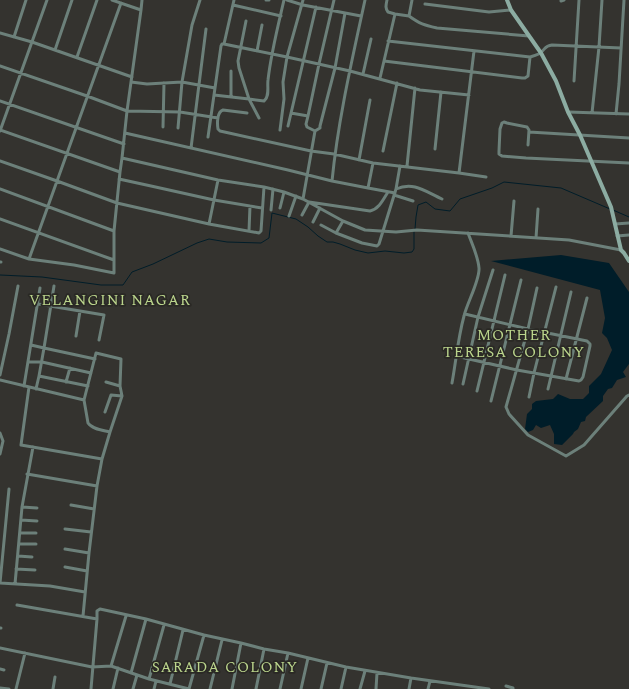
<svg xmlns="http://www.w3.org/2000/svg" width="629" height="689" viewBox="0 0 629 689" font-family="Spectral,serif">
<rect width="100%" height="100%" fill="#34332f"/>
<!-- water -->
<path fill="#001d29" d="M 561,255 L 609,263 L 629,292 L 629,364 L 623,372 L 626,377 L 617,380 L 612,388 L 608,389 L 603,396 L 603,401 L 586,417 L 585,421 L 581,422 L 578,429 L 574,432 L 573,434 L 562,445 L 554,444 L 554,434 L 550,425 L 541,428 L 536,425 L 533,430 L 528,432 L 525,429 L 527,414 L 532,409 L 532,404 L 536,401 L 553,399 L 558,394 L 570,399 L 583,399 L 589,393 L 589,386 L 601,374 L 612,350 L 607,338 L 602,333 L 605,318 L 600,290 L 491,261 Z"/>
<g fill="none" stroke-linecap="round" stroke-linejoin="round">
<!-- stream -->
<path stroke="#001d29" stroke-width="1" d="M 613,210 L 629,217
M 415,229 L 416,217 L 418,205 L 426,202 L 435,209 L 450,211 L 460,199 L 492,188 L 504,182 L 561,188 L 610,209
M 0,275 L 42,277 L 101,285 L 123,285 L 132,272 L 153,264 L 197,243 L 209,239 L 227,242 L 261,243 L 269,238 L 272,213 L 296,219 L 308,227 L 318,236 L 327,242 L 333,242 L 340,244 L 355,250 L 368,253 L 385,251 L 404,253 L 412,252 L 414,249 L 414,232"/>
<!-- street -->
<path stroke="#6c807a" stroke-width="3" d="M 112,0 L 141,10
M 266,0 L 269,0
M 287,0 L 303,5 L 361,16
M 334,0 L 319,64 L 308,116 L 306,124 L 307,127 L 315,131 L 320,128 L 320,126 L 335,68 L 345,13
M 387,0 C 386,5 385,8 388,12 L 395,14 L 409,16 L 412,0
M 561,1 L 564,0
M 425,4 L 489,12 L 511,10
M 233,5 L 281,16
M 409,16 C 420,24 424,25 437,28 L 529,36
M 246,21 L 238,61 L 239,68 L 249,99 L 264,101 C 270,96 267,87 268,80 C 271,53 278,26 284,0
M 0,33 L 32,42 L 132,77
M 14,37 L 26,0
M 388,41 L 530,57 C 533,56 538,55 540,53 C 546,49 544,46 552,45 L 621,48
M 224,44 L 234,0
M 55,50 L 72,0
M 257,51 L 262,25
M 77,57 L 97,0
M 384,61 L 522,78 L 525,78 L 528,76 L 530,57
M 0,66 L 87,96 L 127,111 L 180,112 L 218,118
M 363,74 L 371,39
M 380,78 L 395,14
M 574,81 L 579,0
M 131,82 L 147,84 L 182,82 L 215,88
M 214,95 L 249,99 L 259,118
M 231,97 L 231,71
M 0,101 L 124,144
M 568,112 L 629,114
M 247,113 L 223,110 C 217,112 217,123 218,129 L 220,131 L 311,151 L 334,154 L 373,163 L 459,173 L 486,177
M 291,113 L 308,116
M 592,113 L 599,47 L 602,0
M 616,114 L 619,84 L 624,0
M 288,126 L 316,7
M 163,127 L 164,83
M 178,128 L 182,82 L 192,25 L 200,0
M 0,130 L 120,172 L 122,158 L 218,180 L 264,187 L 261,231 L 259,233 L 209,224 L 117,203 L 57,181 L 0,161
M 280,130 L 284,99 L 283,82 L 287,57 L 303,0
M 0,131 L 47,0
M 315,131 L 303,199 L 343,221 L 365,230 L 396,232 L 417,230 L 569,240 L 621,250
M 529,132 L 629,138
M 125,133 L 288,170 L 332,181 L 368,188
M 208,137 L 221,46 L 222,44 L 224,44 L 287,57 L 350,71 L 420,90 L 469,95
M 528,145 L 529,130 L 527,127 L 507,123 L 504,122 L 502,123 L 500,129 L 499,151 L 499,154 L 502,156 L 526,158 L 629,163
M 191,148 L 206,29
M 435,149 L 441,92
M 383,151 L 397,83
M 122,158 L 127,111 L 141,10 L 142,0
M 359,160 L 370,100
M 373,163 L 368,188 L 395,193
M 407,166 L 415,88
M 459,173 L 474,51
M 119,179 L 151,186 L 214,200 L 262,208
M 332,181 C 338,120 352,60 365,0
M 264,187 L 284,192 L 303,199
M 0,189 L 114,231
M 396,189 L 400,166
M 394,195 L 413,201
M 280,208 L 284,192
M 271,210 L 273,189
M 302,215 L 309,202 L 370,211 C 379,209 383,200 388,192
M 289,216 L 296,196
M 0,219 L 114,260
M 313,222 L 320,208
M 209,224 L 218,180
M 615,224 L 629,223
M 321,225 L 336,233 L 343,221
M 249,231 L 250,206
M 336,233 L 362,243 L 377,246 L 379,244 L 396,189 C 414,181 426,192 442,199
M 511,236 L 514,201
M 617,236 L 629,235
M 536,238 L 538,209
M 0,249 L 29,259 L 74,265 L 114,273 L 114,231 L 120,172
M 29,259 L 121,3
M 0,262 L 1,262
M 54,286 L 44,348 L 95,359
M 537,288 L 528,329 L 506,407 L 509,414 L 528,435 L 566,456 L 584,445 L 627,396 L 629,395
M 38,304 L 104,315 L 99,340
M 76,336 L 80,311
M 31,345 L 44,348 L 39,376
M 456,356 L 517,370 L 579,381 L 581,380 L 583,377 L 590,346 L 590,344 L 587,341 L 528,329 L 465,314
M 28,362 L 42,362 L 91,373
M 0,375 L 9,334 L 18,286
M 566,379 L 587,298
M 0,380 L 84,400 L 88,423 C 92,429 102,430 110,432 L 102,459 L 97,486 L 89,553 L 83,616
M 66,382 L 70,368
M 106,382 L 120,386
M 452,383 C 456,361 458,338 464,316 C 467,303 480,280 479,268 C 478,256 472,244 468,233
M 463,384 L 478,317 L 493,270
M 24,386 L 40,288
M 29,387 L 21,445 L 102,459
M 36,389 L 39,376 L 88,386
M 548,389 L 571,292
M 477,391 L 505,275
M 529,397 L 534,373 L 556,287
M 84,400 L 96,353 L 121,359 L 120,386 L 122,396 L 111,395 L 105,412
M 491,401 L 521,280
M 110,432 L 122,396
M 0,433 L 3,441 L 0,454
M 27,474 L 97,486
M 9,489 L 0,583 L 50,586 L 85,592
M 71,505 L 94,509
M 22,507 L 37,508
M 21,520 L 37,521
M 65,529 L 91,532
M 20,533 L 36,533
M 19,544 L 36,544
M 65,549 L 89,553
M 18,556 L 32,557
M 65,567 L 87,571
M 16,569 L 35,570
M 15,584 L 22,507 L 33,447
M 17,605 L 97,619
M 0,628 L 1,628
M 0,648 L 92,667 L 111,666 L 149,679 L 189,689
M 111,666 L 126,616
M 0,669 L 4,670
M 131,673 L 146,619
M 149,679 L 164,625
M 170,684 L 183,630
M 506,686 L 513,688 L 513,689
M 0,688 L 9,689
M 16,689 L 25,653
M 53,689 L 55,677
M 91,689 L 97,619 L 97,611 L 100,609 L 146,619 L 204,635 L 241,643 L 264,649 L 288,653 L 346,667 L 411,678 L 489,689
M 113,689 L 118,668
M 133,689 L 137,675
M 154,689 L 156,681
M 189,689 L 204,635
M 210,689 L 222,640
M 232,689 L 241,643
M 256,689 L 264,649
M 280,689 L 288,653
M 301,689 L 308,658
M 321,689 L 327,663
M 341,689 L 346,667
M 360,689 L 365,671
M 376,689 L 377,673
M 409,689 L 411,678
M 428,689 L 430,681"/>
<!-- secondary -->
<path stroke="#8caca2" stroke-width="4" d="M 507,0 L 511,10 L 541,53 L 556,81 L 568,112 L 580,135 L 611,207 L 621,250 L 624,253 L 629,261"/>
</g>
<g text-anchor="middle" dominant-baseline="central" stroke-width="3.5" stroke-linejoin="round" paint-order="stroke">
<!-- neighbourhood labels -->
<g font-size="15" letter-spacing="1" fill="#bbd58c" stroke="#2a2925">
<text x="110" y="300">VELANGINI NAGAR</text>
<text x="514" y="335">MOTHER<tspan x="514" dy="17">TERESA COLONY</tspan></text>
<text x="225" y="667">SARADA COLONY</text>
</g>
</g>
</svg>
